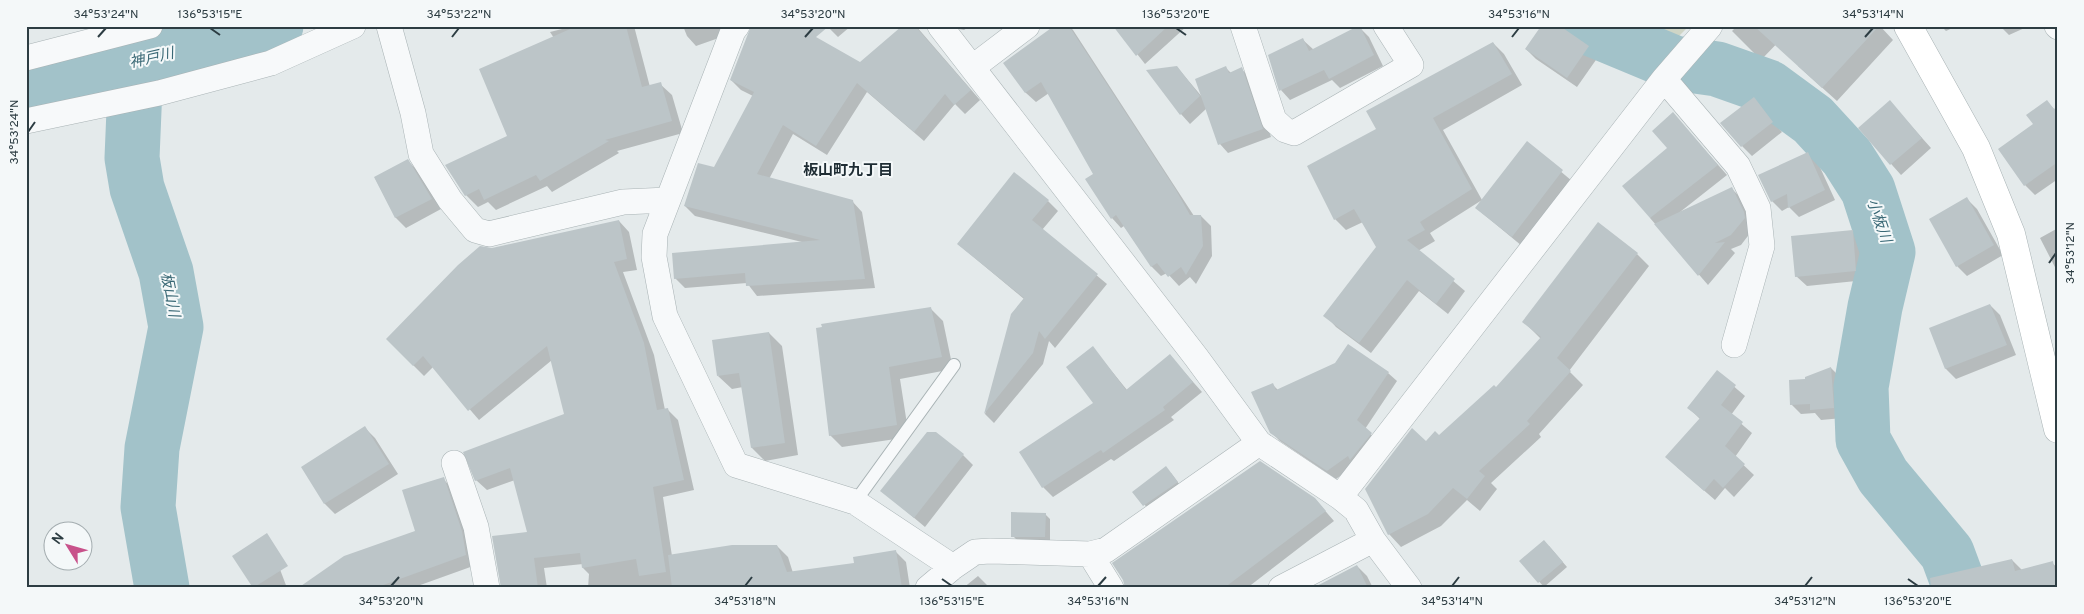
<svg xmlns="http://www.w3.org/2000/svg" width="2084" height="614" viewBox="0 0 2084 614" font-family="Overpass,'Noto Sans JP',sans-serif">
<rect width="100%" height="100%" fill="#e4eaeb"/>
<!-- park -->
<path fill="#cfd5c6" d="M 1630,26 L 1689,26 L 1668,47 Z"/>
<!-- shadow -->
<path fill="#0003" d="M 574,26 L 634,26 L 650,87 L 660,84 L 672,95 L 683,133 L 617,151 L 619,153 L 552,192 L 547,186 L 496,210 L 488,202 L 478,207 L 466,195 L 509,136 L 554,38 L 550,32 Z
M 683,26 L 736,26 L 730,34 L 696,46 L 687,36 Z
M 827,26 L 851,26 L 838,37 Z
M 904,26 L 916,26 L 980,100 L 965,114 L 955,104 L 924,141 L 867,92 L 827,155 L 793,134 L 769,179 L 852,201 L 862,212 L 875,288 L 757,296 L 747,283 L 685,288 L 675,278 L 802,242 L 695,216 L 685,206 L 714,169 L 753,96 L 741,90 L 731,80 L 870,81 Z
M 944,26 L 970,26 L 964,30 Z
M 1056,26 L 1069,26 L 1073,30 L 1194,216 L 1201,216 L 1211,226 L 1212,256 L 1196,284 L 1190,277 L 1179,286 L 1167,273 L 1161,276 L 1152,267 L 1124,226 L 1121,228 L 1112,218 L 1095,175 L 1049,93 L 1036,102 L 1026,93 L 1005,64 Z
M 1115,26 L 1187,26 L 1145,64 Z
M 1737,26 L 1784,26 L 1789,31 L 1761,60 L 1732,31 Z
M 1808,26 L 1880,26 L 1893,40 L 1837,101 L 1798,66 Z
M 1941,26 L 1957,26 L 1946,31 Z
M 2000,26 L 2029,26 L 2009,35 Z
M 1359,27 L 1369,37 L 1383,66 L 1340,88 L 1332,80 L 1290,100 L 1281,90 L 1303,40 L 1314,50 Z
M 1493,43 L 1504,54 L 1522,85 L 1443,130 L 1482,200 L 1430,233 L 1435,241 L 1418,251 L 1465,291 L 1448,314 L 1419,291 L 1371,353 L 1336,327 L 1325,315 L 1377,247 L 1363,222 L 1346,230 L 1335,219 L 1378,130 Z
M 1588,47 L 1598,57 L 1577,87 L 1536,59 L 1526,49 Z
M 1177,67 L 1203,98 L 1226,68 L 1232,74 L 1241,69 L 1250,77 L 1271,137 L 1228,153 L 1220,144 L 1207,108 L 1190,124 L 1181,114 Z
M 1754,98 L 1782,132 L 1752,156 L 1742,146 Z
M 1890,102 L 1931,148 L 1901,175 L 1860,129 Z
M 2047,102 L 2058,113 L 2058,179 L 2035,195 L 2025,185 Z
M 1673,114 L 1727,175 L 1680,212 L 1732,189 L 1742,199 L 1754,228 L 1741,245 L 1731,249 L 1735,253 L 1708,285 L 1650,218 L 1668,148 Z
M 1527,143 L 1572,181 L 1522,246 L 1476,208 Z
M 1808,153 L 1818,163 L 1835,200 L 1799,217 L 1789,207 L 1782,211 L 1772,201 Z
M 408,161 L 418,171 L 441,209 L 406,228 L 396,218 L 375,178 Z
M 1967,199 L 1977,209 L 2003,255 L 1967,276 L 1957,266 Z
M 1048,201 L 1058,211 L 1042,230 L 1107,284 L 1055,348 L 1049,341 L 1043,364 L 994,423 L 985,414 L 1012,314 L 1024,299 L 958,244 Z
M 619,221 L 629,232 L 637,270 L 623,272 L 654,355 L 665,410 L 668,410 L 678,420 L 694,490 L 663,497 L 672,556 L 777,546 L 788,557 L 793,573 L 855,564 L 896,552 L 906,562 L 910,588 L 588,588 L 589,574 L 583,568 L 583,564 L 544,568 L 547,588 L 502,588 L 529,533 L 515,480 L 487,490 L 476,480 L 566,415 L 552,360 L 479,420 L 433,367 L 424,376 L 387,339 L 492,249 Z
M 2058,228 L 2058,273 L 2040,238 Z
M 1852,231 L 1862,241 L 1866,280 L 1807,286 L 1796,276 Z
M 1637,254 L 1649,266 L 1569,371 L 1583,385 L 1539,434 L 1541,437 L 1491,483 L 1497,489 L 1480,511 L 1467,500 L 1441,526 L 1401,547 L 1389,534 L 1426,442 L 1439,437 L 1496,389 L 1541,339 L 1524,322 Z
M 1990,305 L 2000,315 L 2016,355 L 1956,379 L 1946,369 L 1931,329 Z
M 931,309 L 943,321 L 953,369 L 900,379 L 909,437 L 842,447 L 830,435 Z
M 769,333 L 782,346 L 798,455 L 765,461 L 752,448 L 743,387 L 732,389 L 718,376 Z
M 1093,348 L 1127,390 L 1170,356 L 1202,392 L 1171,417 L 1174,420 L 1114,461 L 1111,459 L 1053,497 L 1043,487 L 1021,453 L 1095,403 Z
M 1831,368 L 1841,378 L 1843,418 L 1821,420 L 1815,413 L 1801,414 L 1791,404 L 1806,378 Z
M 1717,372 L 1745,396 L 1731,415 L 1752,433 L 1735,457 L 1754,475 L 1734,497 L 1725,488 L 1715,500 L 1677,467 L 1700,419 L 1689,408 Z
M 1388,373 L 1397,381 L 1365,429 L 1379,442 L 1356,464 L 1336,479 L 1280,441 L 1271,432 L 1272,384 L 1278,390 Z
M 365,428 L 375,438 L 398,474 L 335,514 L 325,504 L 303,467 Z
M 963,455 L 973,465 L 925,527 L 882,491 Z
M 1171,473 L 1182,488 L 1149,510 L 1134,492 Z
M 443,479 L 453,489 L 476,565 L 412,588 L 327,588 L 416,532 Z
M 1314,498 L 1334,521 L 1247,588 L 1127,588 L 1125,580 Z
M 1045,514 L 1050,519 L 1050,542 L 1018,541 L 1013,536 Z
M 1549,546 L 1567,567 L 1544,587 L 1521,561 Z
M 272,548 L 287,588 L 255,588 L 234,556 Z
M 2012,560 L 2022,570 L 2052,563 L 2058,568 L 2058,588 L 1978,588 Z
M 1357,566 L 1367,576 L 1373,588 L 1315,588 Z
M 978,576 L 990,588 L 963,588 Z"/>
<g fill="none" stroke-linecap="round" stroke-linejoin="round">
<!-- river -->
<path stroke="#a2c2c9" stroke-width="55" d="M 1585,26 L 1674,63 L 1717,69 L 1768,87 L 1813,120 L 1847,157 L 1868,190 L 1888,252 L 1875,307 L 1861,387 L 1863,440 L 1883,476 L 1947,553 L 1960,588
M 136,63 L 132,158 L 137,188 L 166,272 L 176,327 L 152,448 L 148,507 L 162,588
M 26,89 L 252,36 L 276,26"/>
</g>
<!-- building -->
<path fill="#bcc5c8" d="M 577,26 L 626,26 L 642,87 L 661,82 L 672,121 L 605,140 L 609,141 L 540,181 L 536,175 L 484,200 L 479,189 L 465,196 L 445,165 L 507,136 L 479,69 Z
M 751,26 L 829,26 L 816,37 L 860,62 L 902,26 L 915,26 L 971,90 L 954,105 L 945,94 L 914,132 L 857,83 L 816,146 L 783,125 L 757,174 L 853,200 L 865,279 L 746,286 L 745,273 L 674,279 L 672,253 L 820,240 L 684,206 L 698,163 L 714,167 L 754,92 L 730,80 Z
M 1054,26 L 1069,26 L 1176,190 L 1190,215 L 1201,215 L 1203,246 L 1186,275 L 1181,267 L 1168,277 L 1157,263 L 1151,267 L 1116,215 L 1111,219 L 1085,179 L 1093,174 L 1041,82 L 1025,93 L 1003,63 Z
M 1113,26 L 1168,26 L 1136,56 Z
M 1358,26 L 1360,26 L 1374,55 L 1329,79 L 1324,70 L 1279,91 L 1268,55 L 1303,38 L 1309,51 Z
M 1541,26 L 1560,26 L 1589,46 L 1567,78 L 1525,49 Z
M 1754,26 L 1879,26 L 1822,88 Z
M 1493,42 L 1512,74 L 1433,118 L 1472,189 L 1420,222 L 1425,230 L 1407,240 L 1455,279 L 1436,304 L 1407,280 L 1359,343 L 1323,316 L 1376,247 L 1354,209 L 1334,220 L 1307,166 L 1376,129 L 1366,111 Z
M 1177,66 L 1200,96 L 1180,115 L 1146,70 Z
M 1226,66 L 1229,73 L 1242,67 L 1263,129 L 1218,145 L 1195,79 Z
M 1754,97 L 1773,122 L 1741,147 L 1720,123 Z
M 1890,100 L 1922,138 L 1890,165 L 1858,128 Z
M 2047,100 L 2054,109 L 2058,106 L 2058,162 L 2024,186 L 1998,149 L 2033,124 L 2026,115 Z
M 1673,112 L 1718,165 L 1650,218 L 1622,186 L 1667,148 L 1652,131 Z
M 1527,141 L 1563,170 L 1512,237 L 1475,208 Z
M 1808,152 L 1825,190 L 1788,208 L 1787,194 L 1771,202 L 1758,175 Z
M 408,159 L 432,199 L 395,218 L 374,177 Z
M 1014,172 L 1049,200 L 1032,220 L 1098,274 L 1045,339 L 1039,331 L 1033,353 L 984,414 L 1011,314 L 1024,298 L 957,244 Z
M 1732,187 L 1744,212 L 1745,218 L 1731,235 L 1715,243 L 1725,242 L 1698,276 L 1654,224 Z
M 1967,197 L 1994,245 L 1956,267 L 1929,219 Z
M 619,220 L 627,259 L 614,262 L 644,343 L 657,410 L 668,408 L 684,480 L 653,487 L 666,572 L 639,576 L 636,559 L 582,568 L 580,553 L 534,558 L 538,588 L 501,588 L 492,536 L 527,532 L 510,468 L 475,481 L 463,452 L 564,414 L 547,346 L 468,411 L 423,356 L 413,366 L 386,339 L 458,265 L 480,246 L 492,248 Z
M 1598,222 L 1638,253 L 1557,358 L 1571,371 L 1527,421 L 1530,424 L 1479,471 L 1485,476 L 1467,499 L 1453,488 L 1428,514 L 1388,535 L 1365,489 L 1412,428 L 1426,441 L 1435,431 L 1439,435 L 1494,385 L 1496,387 L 1541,337 L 1522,322 Z
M 1853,230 L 1856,271 L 1795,277 L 1791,236 Z
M 1990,304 L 2007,345 L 1945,369 L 1929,328 Z
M 931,307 L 942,357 L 889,367 L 897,425 L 829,436 L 816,328 L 822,327 L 821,324 Z
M 769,332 L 785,443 L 751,448 L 739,373 L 717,376 L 712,340 Z
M 1348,344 L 1389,372 L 1357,420 L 1372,433 L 1350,460 L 1348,456 L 1327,471 L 1270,433 L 1251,392 L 1273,383 L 1276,390 L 1335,363 Z
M 1093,346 L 1126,390 L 1170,354 L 1193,382 L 1163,407 L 1165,410 L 1103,453 L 1101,450 L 1042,488 L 1019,452 L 1093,403 L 1066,367 Z
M 1831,367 L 1834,408 L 1810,410 L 1810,404 L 1790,405 L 1789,380 L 1805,379 L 1805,377 Z
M 1717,370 L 1736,385 L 1721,405 L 1743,422 L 1725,446 L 1745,464 L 1723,488 L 1714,479 L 1704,491 L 1665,457 L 1700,418 L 1687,408 Z
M 365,426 L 389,464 L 324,504 L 301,467 Z
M 927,432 L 936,432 L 964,454 L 914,518 L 880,491 Z
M 1260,461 L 1315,498 L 1326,511 L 1224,588 L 1125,588 L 1123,580 L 1112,563 Z
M 1166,466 L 1178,482 L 1143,506 L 1132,492 Z
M 444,477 L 462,531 L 466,555 L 375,588 L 298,588 L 344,556 L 415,531 L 402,490 Z
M 1011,512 L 1046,513 L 1045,537 L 1011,537 Z
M 267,533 L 288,566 L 253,588 L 232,556 Z
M 1544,540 L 1563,562 L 1538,583 L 1519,561 Z
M 732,545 L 777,545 L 787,572 L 854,563 L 853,557 L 896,550 L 902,588 L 672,588 L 668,555 Z
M 2012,559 L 2015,571 L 2053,561 L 2058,588 L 1931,588 L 1930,578 Z
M 1357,565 L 1368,588 L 1313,588 Z"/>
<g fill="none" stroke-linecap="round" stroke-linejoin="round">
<defs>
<path id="lane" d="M 855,502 L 954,365"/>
<path id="street" d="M 389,26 L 413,113 L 421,154 L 450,200 L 475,230 L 489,234 L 623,202 L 668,200
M 737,26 L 733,31 L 655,234 L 654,257 L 665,316 L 736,465 L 855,502 L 953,567
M 940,26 L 1196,357 L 1259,443 L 1340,497 L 1356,510 L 1373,540 L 1409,588
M 1243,26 L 1274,120 L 1285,130 L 1294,133 L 1411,65 L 1386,26
M 2057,26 L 2058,27
M 26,58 L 150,26
M 973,67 L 1027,26
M 1664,79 L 1738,166 L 1758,208 L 1762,246 L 1734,345
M 26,121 L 159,93 L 271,63 L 353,26
M 454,463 L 476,527 L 487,588
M 1340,497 L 1664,79 L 1710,26
M 1090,554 L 1111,588
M 928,588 L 953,567 L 975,552 L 990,551 L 1090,554 L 1106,550 L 1259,443
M 1281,588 L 1373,540"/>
<path id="secondary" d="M 1908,26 L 1976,148 L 2011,234 L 2058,429"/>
</defs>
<!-- lane casing -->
<use href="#lane" stroke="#a9b3b5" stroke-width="14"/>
<!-- street casing -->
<use href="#street" stroke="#a9b3b5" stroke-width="26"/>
<!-- secondary casing -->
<use href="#secondary" stroke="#a9b3b5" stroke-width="29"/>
<!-- lane -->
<use href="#lane" stroke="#f7f9fa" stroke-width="12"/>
<!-- street -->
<use href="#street" stroke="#f7f9fa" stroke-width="25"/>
<!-- secondary -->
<use href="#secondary" stroke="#fff" stroke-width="28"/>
</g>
<!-- ticks -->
<path fill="none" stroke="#2d3d43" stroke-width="2" d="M 210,28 L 220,35M 1176,28 L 1186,35M 98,37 L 106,28M 452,37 L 459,28M 805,37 L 813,28M 1512,37 L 1519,28M 1865,37 L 1873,28M 28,132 L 35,122M 2049,263 L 2056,253M 942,579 L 952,586M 1908,579 L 1918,586M 391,586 L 399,577M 745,586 L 752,577M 1098,586 L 1106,577M 1452,586 L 1459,577M 1805,586 L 1812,577"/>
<g text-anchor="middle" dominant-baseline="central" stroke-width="4" stroke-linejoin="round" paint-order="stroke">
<!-- water labels -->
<g font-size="15" font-style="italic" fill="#396875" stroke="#f4f8f9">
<text transform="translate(152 59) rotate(-13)">神戸川</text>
<text transform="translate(1878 221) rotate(71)">小板川</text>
<text transform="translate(169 295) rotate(79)">板山川</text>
</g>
<!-- neighbourhood labels -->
<g font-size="15" font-weight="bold" fill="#1f2d34" stroke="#f4f8f9">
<text x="848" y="171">板山町九丁目</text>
</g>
</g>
<!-- border -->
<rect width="2084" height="614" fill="none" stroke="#f4f8f9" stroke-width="55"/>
<!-- north arrow -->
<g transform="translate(68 546) rotate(307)"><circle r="24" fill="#f4f8f9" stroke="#a4adb0"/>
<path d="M0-4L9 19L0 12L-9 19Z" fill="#c8528b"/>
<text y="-8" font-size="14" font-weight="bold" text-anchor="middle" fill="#2d3d43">N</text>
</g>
<rect x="28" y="28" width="2028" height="558" fill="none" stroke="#2d3d43" stroke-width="2"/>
<g font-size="12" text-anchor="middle" fill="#2d3d43">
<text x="106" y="18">34°53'24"N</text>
<text x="210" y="18">136°53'15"E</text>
<text x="459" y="18">34°53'22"N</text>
<text x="813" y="18">34°53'20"N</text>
<text x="1176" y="18">136°53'20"E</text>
<text x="1519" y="18">34°53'16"N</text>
<text x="1873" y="18">34°53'14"N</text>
<text transform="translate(14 132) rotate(-90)" y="4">34°53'24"N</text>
<text transform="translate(2070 253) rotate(-90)" y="4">34°53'12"N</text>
<text x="391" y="605">34°53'20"N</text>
<text x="745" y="605">34°53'18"N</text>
<text x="952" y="605">136°53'15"E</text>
<text x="1098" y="605">34°53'16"N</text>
<text x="1452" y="605">34°53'14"N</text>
<text x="1805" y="605">34°53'12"N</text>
<text x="1918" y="605">136°53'20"E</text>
</g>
</svg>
